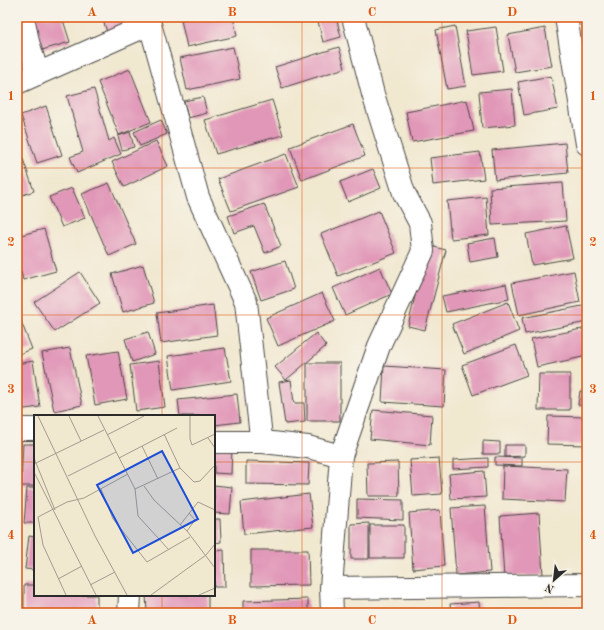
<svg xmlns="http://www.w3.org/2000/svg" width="604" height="630" viewBox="0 0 604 630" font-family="'Old Standard TT',serif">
<rect width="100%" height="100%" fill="#f7f3e8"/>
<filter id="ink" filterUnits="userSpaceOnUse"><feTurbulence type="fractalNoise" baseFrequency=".025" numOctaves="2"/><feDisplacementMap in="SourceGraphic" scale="8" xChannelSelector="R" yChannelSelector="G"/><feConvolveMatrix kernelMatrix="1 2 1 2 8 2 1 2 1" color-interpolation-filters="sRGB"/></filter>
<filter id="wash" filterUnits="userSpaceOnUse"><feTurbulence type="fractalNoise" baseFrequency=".012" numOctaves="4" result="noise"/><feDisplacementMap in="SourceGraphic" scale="16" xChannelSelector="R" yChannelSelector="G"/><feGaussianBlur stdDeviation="0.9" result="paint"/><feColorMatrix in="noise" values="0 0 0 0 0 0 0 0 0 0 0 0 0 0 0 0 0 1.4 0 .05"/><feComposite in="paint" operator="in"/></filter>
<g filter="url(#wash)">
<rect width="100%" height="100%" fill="#f1e8d0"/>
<g id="blocks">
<!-- building -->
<path fill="#e197b8" d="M 30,17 L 71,17 L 63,20 L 70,42 L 42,50 Z
M 102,17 L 125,17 L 127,25 L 107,32 Z
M 192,17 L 233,17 L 237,36 L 187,47 L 181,20 Z
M 317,17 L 336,17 L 341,37 L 323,42 Z
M 455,26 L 466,86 L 447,89 L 436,30 Z
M 496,27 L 503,71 L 473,75 L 466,31 Z
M 545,28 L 552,66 L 515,72 L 508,35 Z
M 233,47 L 240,79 L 187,90 L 180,58 Z
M 339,47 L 345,68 L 282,88 L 275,67 Z
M 130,69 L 151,122 L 119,135 L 98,82 Z
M 551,76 L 558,109 L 524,115 L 518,82 Z
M 94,89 L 109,141 L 114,138 L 121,154 L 77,173 L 70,157 L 83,152 L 67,96 Z
M 512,89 L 515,125 L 482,128 L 479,92 Z
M 203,97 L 207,113 L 188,118 L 184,101 Z
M 272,100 L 283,135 L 216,154 L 205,120 Z
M 467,100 L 474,131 L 412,142 L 406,112 Z
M 46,106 L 62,155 L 37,163 L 21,115 Z
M 161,120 L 167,134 L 140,146 L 134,132 Z
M 353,124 L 365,156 L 302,180 L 290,147 Z
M 130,132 L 134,147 L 122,150 L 118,136 Z
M 156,141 L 168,166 L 124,187 L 112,162 Z
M 565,143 L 568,173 L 495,180 L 492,150 Z
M 480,152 L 484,179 L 433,185 L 430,158 Z
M 286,154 L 299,187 L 231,211 L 218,179 Z
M 23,159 L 34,191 L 17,197 L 17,161 Z
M 373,169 L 381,188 L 348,202 L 340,182 Z
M 109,183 L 136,244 L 109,256 L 82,194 Z
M 563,183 L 566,221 L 492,225 L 490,188 Z
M 72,188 L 85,218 L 62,227 L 49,197 Z
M 486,197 L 489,235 L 451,239 L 447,201 Z
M 264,204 L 281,246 L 265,253 L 254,226 L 234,233 L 228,216 Z
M 379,211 L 396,253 L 338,276 L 321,234 Z
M 566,226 L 573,258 L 532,265 L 526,234 Z
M 44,229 L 56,271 L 23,280 L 17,257 L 17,236 Z
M 495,238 L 498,257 L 470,262 L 467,243 Z
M 427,245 L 446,250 L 425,330 L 408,326 Z
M 285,261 L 294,289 L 261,300 L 251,272 Z
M 143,265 L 154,303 L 123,312 L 112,274 Z
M 380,267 L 392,294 L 345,315 L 333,288 Z
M 574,271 L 580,302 L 519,315 L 512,283 Z
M 80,272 L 100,303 L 55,332 L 34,302 Z
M 506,284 L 509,299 L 446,312 L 442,296 Z
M 322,293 L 335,321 L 278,346 L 266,318 Z
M 508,302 L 519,331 L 464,354 L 452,324 Z
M 213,305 L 217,335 L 161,343 L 157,313 Z
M 587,305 L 587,322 L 525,334 L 522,318 Z
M 20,319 L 32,349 L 17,355 L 17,320 Z
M 587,328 L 587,356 L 537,367 L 531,339 Z
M 148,332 L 155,354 L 132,362 L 125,339 Z
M 316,333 L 326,346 L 286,380 L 275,367 Z
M 516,345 L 527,375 L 473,395 L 462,365 Z
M 70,348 L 82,405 L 54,411 L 42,353 Z
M 225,348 L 231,381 L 173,390 L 168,356 Z
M 118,351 L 127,399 L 95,405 L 86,356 Z
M 33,361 L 40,407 L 17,410 L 17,364 Z
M 159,361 L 165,407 L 136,411 L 130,365 Z
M 307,363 L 340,363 L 340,421 L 307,421 Z
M 384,366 L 446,370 L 444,406 L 382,402 Z
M 539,374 L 570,374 L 570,410 L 538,410 Z
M 291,380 L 294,403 L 304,403 L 305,422 L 285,424 L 279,382 Z
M 580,391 L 587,392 L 587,406 L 578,405 Z
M 237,394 L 240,422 L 214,425 L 214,416 L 180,416 L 178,400 Z
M 373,410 L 432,415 L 430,445 L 370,439 Z
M 548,416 L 587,417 L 587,445 L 547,444 Z
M 17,432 L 22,432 L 18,488 L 17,487 Z
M 483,441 L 500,442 L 500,454 L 483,454 Z
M 23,444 L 35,444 L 35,486 L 21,486 Z
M 505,445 L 525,445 L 525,456 L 505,457 Z
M 214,447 L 232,448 L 231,474 L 214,473 Z
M 495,457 L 522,458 L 522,466 L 495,465 Z
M 439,458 L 442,494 L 413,496 L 410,460 Z
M 488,458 L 488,467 L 453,469 L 453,460 Z
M 246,461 L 309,463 L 308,485 L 246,484 Z
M 398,462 L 399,496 L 368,496 L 367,463 Z
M 503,466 L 567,469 L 565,502 L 502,499 Z
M 484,471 L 486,497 L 451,499 L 449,474 Z
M 214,485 L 232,487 L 230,514 L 214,513 Z
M 27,488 L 35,488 L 35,523 L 24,523 Z
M 17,492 L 20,492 L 19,528 L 17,528 Z
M 309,494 L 313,527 L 244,534 L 241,502 Z
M 357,499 L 403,500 L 403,520 L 357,518 Z
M 485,506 L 490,572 L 456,575 L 451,508 Z
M 440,510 L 444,566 L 413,569 L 409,513 Z
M 539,513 L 543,575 L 504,577 L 500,516 Z
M 214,519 L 220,519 L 221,542 L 214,543 Z
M 369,523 L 369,559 L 351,559 L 351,524 Z
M 370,525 L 404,525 L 404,558 L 370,558 Z
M 29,536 L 35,537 L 35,570 L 25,569 Z
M 224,550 L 225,587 L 214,587 L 214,551 Z
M 251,550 L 308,550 L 309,585 L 251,586 Z
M 24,585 L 35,585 L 35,595 L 97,595 L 97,613 L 24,613 Z
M 146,595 L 208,595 L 208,613 L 147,613 Z
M 308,599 L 308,613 L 243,613 L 243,601 Z
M 479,602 L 480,613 L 451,613 L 450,604 Z
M 440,610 L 440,613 L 420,613 L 420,612 Z"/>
</g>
</g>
<g filter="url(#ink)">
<use href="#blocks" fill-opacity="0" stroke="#494744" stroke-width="1"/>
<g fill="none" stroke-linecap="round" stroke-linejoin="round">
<defs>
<path id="minor" d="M 23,17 L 28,42 L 38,74
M 148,17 L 198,197 L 246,302 L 261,437 L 263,442
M 566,17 L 587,144
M 17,83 L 150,24
M 17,429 L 35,429
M 214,442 L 263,442 L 308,447 L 341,456
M 331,588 L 587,585
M 129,613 L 130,595
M 332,613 L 331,588 L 341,456 L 379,346 L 423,251 L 420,223 L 404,193 L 373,94 L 353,17"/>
</defs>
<!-- minor casing -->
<use href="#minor" stroke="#494744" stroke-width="24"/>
<!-- minor -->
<use href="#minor" stroke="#fff" stroke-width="22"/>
</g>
</g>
<!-- grid -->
<path fill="none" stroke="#df570e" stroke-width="1" stroke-opacity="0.55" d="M 162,17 L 162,416M 302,17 L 302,613M 442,17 L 442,613M 17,168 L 587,168M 17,315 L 587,315M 17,462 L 35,462M 214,462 L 587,462M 162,595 L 162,613"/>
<!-- overview -->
<g transform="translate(34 415)">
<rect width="181" height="181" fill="#f1e8d0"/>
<path fill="none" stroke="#a29c8e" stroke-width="1" d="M 4,1 L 61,121 L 93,180M 35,1 L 47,26M 64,1 L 101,74 L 104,101 L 135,135M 156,1 L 156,24 L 158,30 L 181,19M 130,19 L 146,53 L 160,67 L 166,66 L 181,50M 73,20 L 110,1M 174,23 L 181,33M 108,31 L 124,64M 0,43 L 21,95M 85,43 L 143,13M 0,49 L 70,15M 0,57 L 62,180M 34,61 L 82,37M 110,71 L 120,85 L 153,116 L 181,153M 67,74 L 79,104 L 113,147 L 156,122M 101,74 L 146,53M 146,110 L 164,87 L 181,95M 153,116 L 161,105 L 155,98M 24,164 L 48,151M 56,170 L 81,157M 32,180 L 9,130 L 4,102 L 33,87 L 50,83 L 94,59M 117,180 L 172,140 L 181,129M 165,180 L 181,173"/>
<path fill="#1d4ed8" fill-opacity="0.15" stroke="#1d4ed8" stroke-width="2" d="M 128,36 L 164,104 L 99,138 L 63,70 Z"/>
<rect width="181" height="181" fill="none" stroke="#2b2b2b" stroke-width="2"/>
</g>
<!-- margin -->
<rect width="604" height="630" fill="none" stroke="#f7f3e8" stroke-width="44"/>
<!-- north arrow -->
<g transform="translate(554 580) rotate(208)" stroke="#f7f3e8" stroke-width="3" paint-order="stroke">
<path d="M0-3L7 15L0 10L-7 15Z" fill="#2b2b2b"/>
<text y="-6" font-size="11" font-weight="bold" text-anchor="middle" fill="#2b2b2b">N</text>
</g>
<rect x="22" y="22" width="560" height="586" fill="none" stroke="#df570e" stroke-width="1.5"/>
<g font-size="13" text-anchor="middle" font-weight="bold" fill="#df570e">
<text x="92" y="16">A</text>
<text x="232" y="16">B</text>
<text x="372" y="16">C</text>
<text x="512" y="16">D</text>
<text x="11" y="100">1</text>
<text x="593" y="100">1</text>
<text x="11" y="246">2</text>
<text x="593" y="246">2</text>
<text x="11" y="393">3</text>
<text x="593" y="393">3</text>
<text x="11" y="539">4</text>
<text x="593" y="539">4</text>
<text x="92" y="624">A</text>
<text x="232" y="624">B</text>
<text x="372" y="624">C</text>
<text x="512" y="624">D</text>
</g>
</svg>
